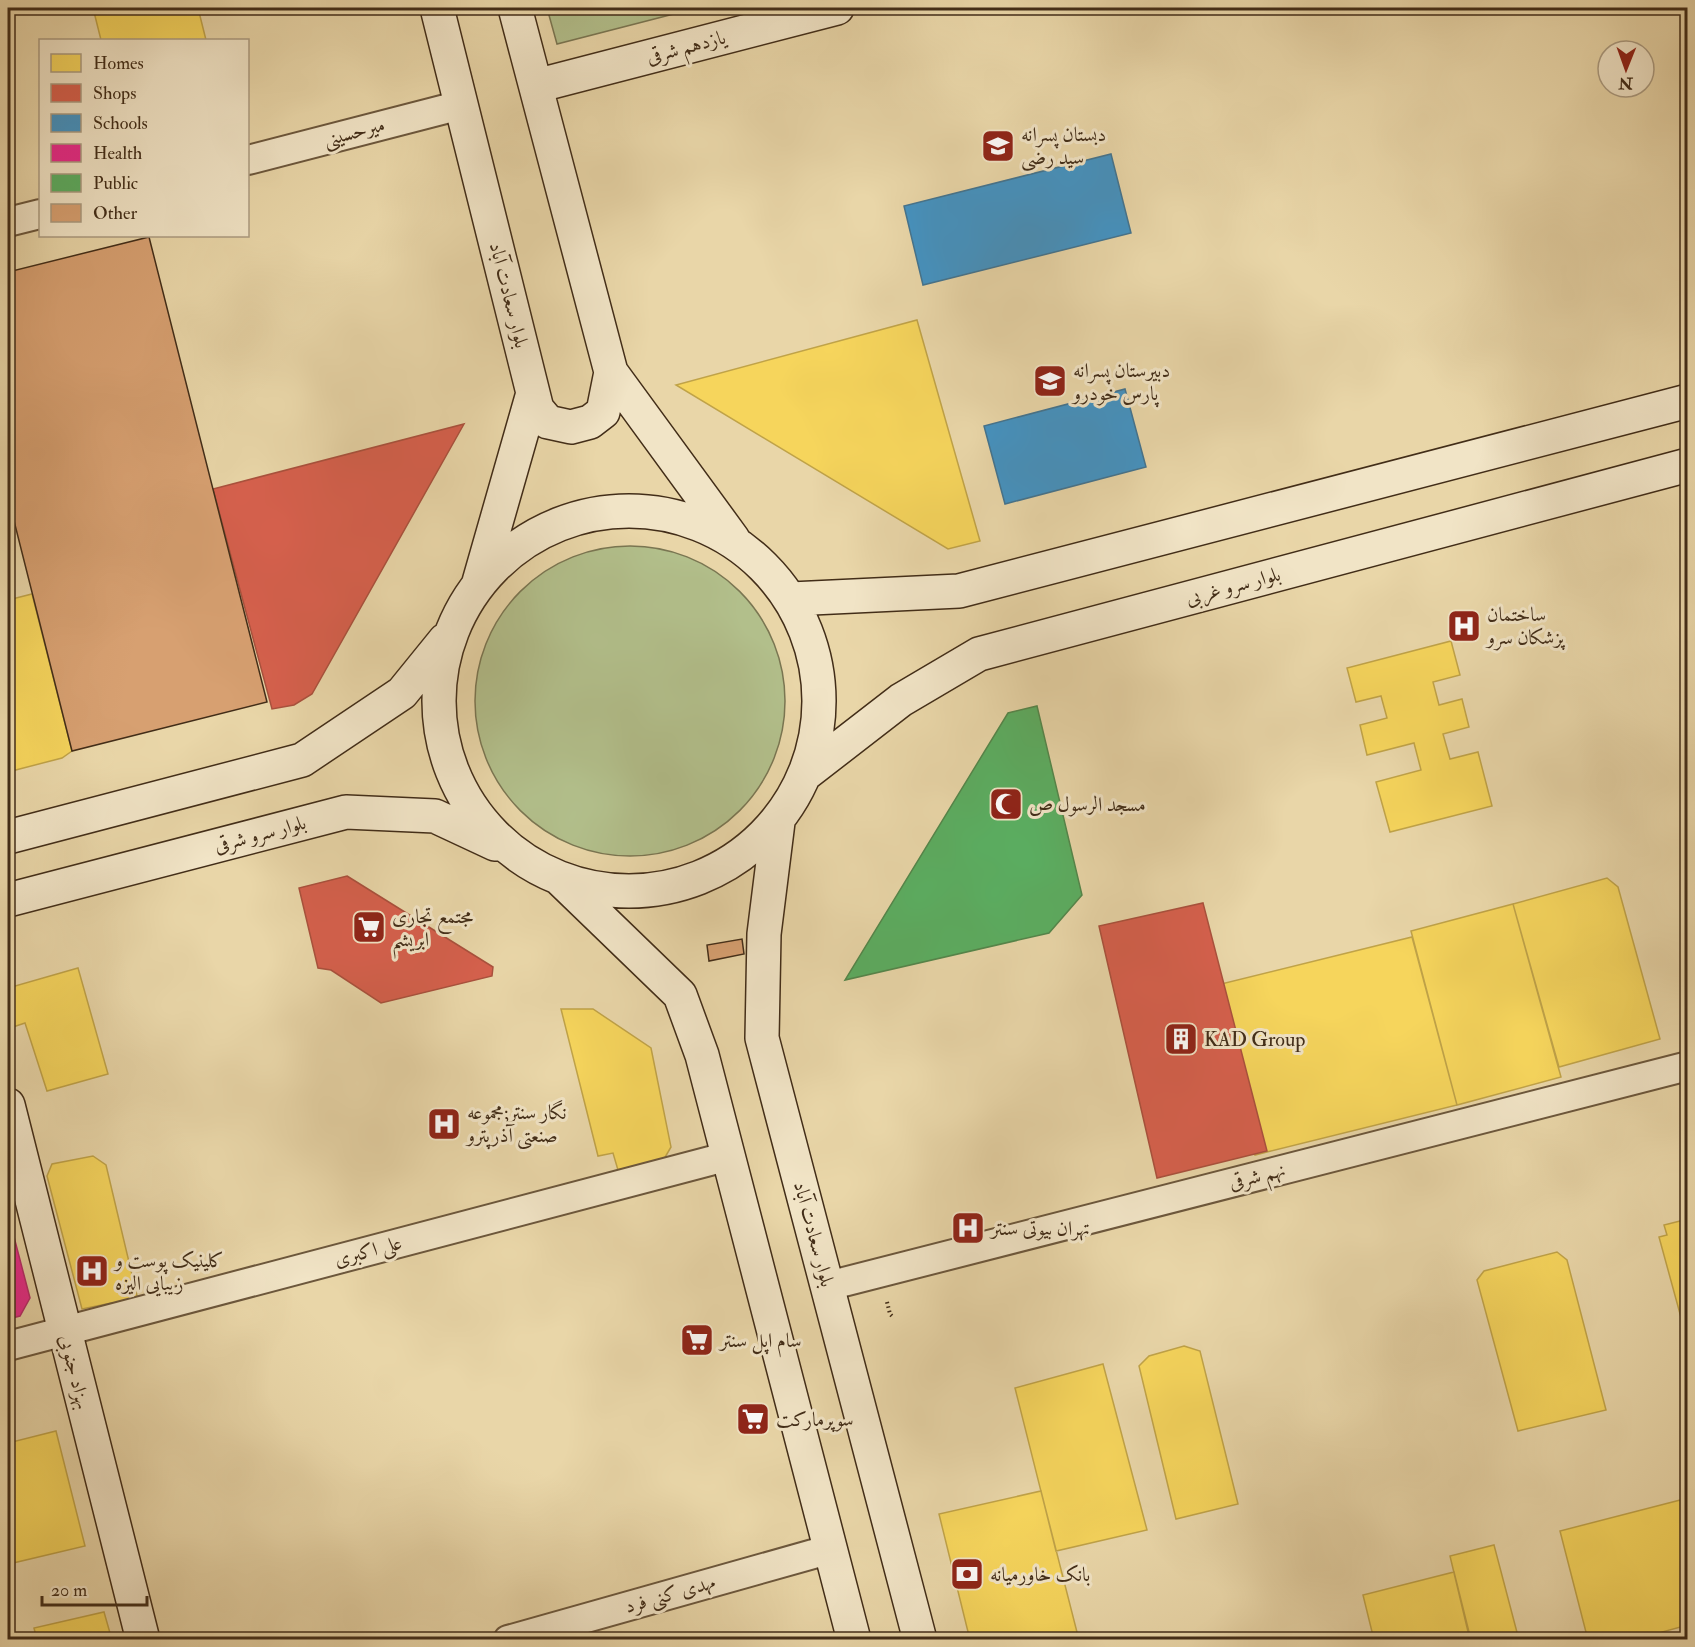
<svg xmlns="http://www.w3.org/2000/svg" width="1695" height="1647" viewBox="0 0 1695 1647" font-family="'IM FELL Double Pica',Amiri,serif">
<rect width="100%" height="100%" fill="#e9d6a8"/>
<filter id="stains"><feTurbulence type="fractalNoise" baseFrequency=".00333" numOctaves="4"/><feColorMatrix values="0 0 0 0 .2 0 0 0 0 .09 0 0 0 0 .02 0 0 0 .5 -.17"/></filter>
<radialGradient id="worn" r=".72"><stop offset=".6" stop-color="#630" stop-opacity="0"/><stop offset="1" stop-color="#630" stop-opacity=".3"/></radialGradient>
<!-- green -->
<path fill="#b2bf8b" stroke="#7a7652" stroke-width="1.5" d="M 547,8 L 697,8 L 557,44 Z
M475 701a155 155 0 1 1 310 0a155 155 0 1 1-310 0Z"/>
<!-- homes -->
<path fill="#f6d55c" stroke="#c0a348" stroke-width="1.5" d="M 93,8 L 198,8 L 206,40 L 101,40 Z
M 917,320 L 980,541 L 948,549 L 676,385 Z
M 32,594 L 72,751 L 62,758 L 8,772 L 8,600 Z
M 1451,641 L 1460,675 L 1433,682 L 1439,705 L 1462,699 L 1469,727 L 1443,734 L 1450,759 L 1478,752 L 1492,806 L 1390,832 L 1376,782 L 1421,770 L 1414,743 L 1367,755 L 1360,725 L 1387,718 L 1381,696 L 1356,702 L 1347,668 Z
M 1607,878 L 1618,887 L 1660,1039 L 1559,1067 L 1513,904 Z
M 1513,904 L 1561,1077 L 1457,1105 L 1411,931 Z
M 1412,937 L 1457,1105 L 1255,1155 L 1213,986 Z
M 78,968 L 108,1074 L 47,1091 L 25,1023 L 10,1028 L 8,1019 L 8,988 Z
M 561,1009 L 593,1009 L 651,1048 L 671,1147 L 664,1159 L 618,1170 L 613,1153 L 598,1156 Z
M 93,1156 L 106,1165 L 138,1300 L 113,1307 L 112,1303 L 82,1309 L 47,1176 L 52,1164 Z
M 1688,1219 L 1688,1343 L 1659,1237 L 1667,1235 L 1664,1225 Z
M 1557,1252 L 1567,1260 L 1606,1410 L 1518,1431 L 1477,1280 L 1484,1271 Z
M 1184,1346 L 1200,1351 L 1238,1504 L 1176,1519 L 1139,1366 L 1149,1356 Z
M 1103,1364 L 1147,1530 L 1056,1551 L 1015,1388 Z
M 56,1431 L 85,1546 L 13,1563 L 8,1542 L 8,1443 Z
M 1041,1491 L 1079,1640 L 970,1640 L 939,1514 Z
M 1688,1498 L 1688,1625 L 1633,1640 L 1588,1640 L 1560,1531 Z
M 1494,1545 L 1519,1640 L 1470,1640 L 1450,1556 Z
M 1454,1572 L 1471,1640 L 1374,1640 L 1363,1595 Z
M 104,1612 L 112,1640 L 37,1640 L 34,1628 Z"/>
<!-- shops -->
<path fill="#d6604d" stroke="#aa513d" stroke-width="1.5" d="M 464,424 L 312,694 L 294,705 L 272,709 L 213,489 Z
M 347,876 L 493,967 L 492,976 L 381,1003 L 331,970 L 318,968 L 299,888 Z
M 1203,903 L 1267,1151 L 1157,1178 L 1099,926 Z"/>
<!-- schools -->
<path fill="#4393c3" stroke="#437490" stroke-width="1.5" d="M 1111,154 L 1131,233 L 923,285 L 904,206 Z
M 1125,389 L 1146,467 L 1005,504 L 984,426 Z"/>
<!-- health -->
<path fill="#e7298a" stroke="#b62a68" stroke-width="1.5" d="M 8,1214 L 30,1298 L 20,1316 L 8,1319 Z"/>
<!-- public -->
<path fill="#5aae61" stroke="#53874b" stroke-width="1.5" d="M 1037,706 L 1082,895 L 1049,933 L 845,980 L 1008,713 Z"/>
<!-- building -->
<path fill="#d7a071" stroke="#422d18" stroke-width="1.5" d="M 149,237 L 267,702 L 72,751 L 8,497 L 8,272 Z
M 742,939 L 744,954 L 709,961 L 707,945 Z"/>
<g fill="none" stroke-linecap="round" stroke-linejoin="round">
<defs>
<path id="street" d="M 248,160 L 461,105
M 8,222 L 40,214
M 828,1286 L 1688,1066
M 8,1346 L 729,1156
M 508,1640 L 831,1549"/>
<path id="secondary" d="M 437,8 L 537,409 L 548,422 L 571,427 L 590,422 L 603,412 L 611,372
M 515,8 L 611,372 L 733,539
M 536,86 L 837,8
M439 701a190 190 0 1 1 380 0a190 190 0 1 1-380 0Z
M 479,582 L 533,393
M 791,599 L 959,591 L 1688,401
M 808,772 L 901,700 L 979,654 L 1688,465
M 778,822 L 764,934 L 762,1038 L 920,1640
M 8,837 L 302,760 L 402,693 L 445,640
M 561,880 L 680,995 L 702,1055 L 854,1640
M 8,900 L 346,812 L 435,816 L 495,844
M 8,1105 L 143,1640"/>
</defs>
<!-- street casing -->
<use href="#street" stroke="#6c573c" stroke-width="32"/>
<!-- secondary casing -->
<use href="#secondary" stroke="#422d18" stroke-width="36"/>
<!-- path -->
<path stroke="#422d18" stroke-width="4" stroke-dasharray="1.5 3" stroke-linecap="butt" d="M 887,1302 L 890,1314 L 894,1318"/>
<!-- street -->
<use href="#street" stroke="#f1e4c6" stroke-width="28"/>
<!-- secondary -->
<use href="#secondary" stroke="#f1e4c6" stroke-width="33"/>
</g>
<!-- icons -->
<defs>
<symbol id="school-square" viewBox="-11 -11 22 22"><rect x="-9" y="-9" width="18" height="18" rx="4" fill="#8f2418" stroke="#f1e4c6"/><path d="M0-5L7-2L0 1L-7-2ZM-4 1L0 2.5L4 1V4Q0 6-4 4Z" fill="#fff"/></symbol>
<symbol id="hospital-square" viewBox="-11 -11 22 22"><rect x="-9" y="-9" width="18" height="18" rx="4" fill="#8f2418" stroke="#f1e4c6"/><path d="M-5-5h3v3.5h4V-5h3V5h-3V1.5h-4V5h-3Z" fill="#fff"/></symbol>
<symbol id="mosque-square" viewBox="-11 -11 22 22"><rect x="-9" y="-9" width="18" height="18" rx="4" fill="#8f2418" stroke="#f1e4c6"/><path d="M3.5-4.9A6 6 0 1 0 3.5 4.9A5 5 0 1 1 3.5-4.9Z" fill="#fff"/></symbol>
<symbol id="supermarket-square" viewBox="-11 -11 22 22"><rect x="-9" y="-9" width="18" height="18" rx="4" fill="#8f2418" stroke="#f1e4c6"/><path d="M-6-5.5h2.5l.6 2H6L4.5 2H-2.5L-4.4-4H-6ZM-1.5 3.2a1.3 1.3 0 1 0 .1 0ZM3 3.2a1.3 1.3 0 1 0 .1 0Z" fill="#fff"/></symbol>
<symbol id="building-square" viewBox="-11 -11 22 22"><rect x="-9" y="-9" width="18" height="18" rx="4" fill="#8f2418" stroke="#f1e4c6"/><path d="M-4-6H4V6H1V3H-1V6H-4ZM-2.5-4.3h1.7v1.8h-1.7ZM.8-4.3h1.7v1.8H.8ZM-2.5-1h1.7V.8h-1.7ZM.8-1h1.7V.8H.8Z" fill="#fff"/></symbol>
<symbol id="bank-square" viewBox="-11 -11 22 22"><rect x="-9" y="-9" width="18" height="18" rx="4" fill="#8f2418" stroke="#f1e4c6"/><path d="M-6-4H6V4H-6ZM0-2.3a2.3 2.3 0 1 0 0 4.6a2.3 2.3 0 1 0 0-4.6Z" fill="#fff"/></symbol>
</defs>
<g fill-rule="evenodd">
<use href="#school-square" x="979" y="127" width="38" height="38"/>
<use href="#school-square" x="1031" y="362" width="38" height="38"/>
<use href="#hospital-square" x="1445" y="607" width="38" height="38"/>
<use href="#mosque-square" x="987" y="785" width="38" height="38"/>
<use href="#supermarket-square" x="350" y="908" width="38" height="38"/>
<use href="#building-square" x="1162" y="1020" width="38" height="38"/>
<use href="#hospital-square" x="425" y="1105" width="38" height="38"/>
<use href="#hospital-square" x="949" y="1209" width="38" height="38"/>
<use href="#hospital-square" x="73" y="1252" width="38" height="38"/>
<use href="#supermarket-square" x="678" y="1321" width="38" height="38"/>
<use href="#supermarket-square" x="734" y="1400" width="38" height="38"/>
<use href="#bank-square" x="948" y="1555" width="38" height="38"/>
</g>
<g text-anchor="middle" dominant-baseline="central" stroke-width="6" stroke-linejoin="round" paint-order="stroke">
<!-- street labels -->
<g font-size="20" fill="#422d18" stroke="#f1e4c6">
<text transform="translate(686 47) rotate(-15)">یازدهم شرقی</text>
<text transform="translate(354 132) rotate(-15)">میرحسینی</text>
<text transform="translate(509 295) rotate(76)">بلوار سعادت آباد</text>
<text transform="translate(1233 586) rotate(-15)">بلوار سرو غربی</text>
<text transform="translate(260 834) rotate(-15)">بلوار سرو شرقی</text>
<text transform="translate(1257 1176) rotate(-14)">نهم شرقی</text>
<text transform="translate(814 1234) rotate(75)">بلوار سعادت آباد</text>
<text transform="translate(368 1251) rotate(-15)">علی اکبری</text>
<text transform="translate(75 1372) rotate(76)">بهزاد جنوبی</text>
<text transform="translate(670 1594) rotate(-16)">مهدی کنی فرد</text>
</g>
<!-- poi labels -->
<g font-size="20" fill="#422d18" stroke="#f1e4c6" text-anchor="start">
<text x="1021" y="134">دبستان پسرانه<tspan x="1021" dy="23">سید رضی</tspan></text>
<text x="1073" y="370">دبیرستان پسرانه<tspan x="1073" dy="23">پارس خودرو</tspan></text>
<text x="1487" y="614">ساختمان<tspan x="1487" dy="23">پزشکان سرو</tspan></text>
<text x="1029" y="804">مسجد الرسول ص</text>
<text x="392" y="916">مجتمع تجاری<tspan x="392" dy="23">ابریشم</tspan></text>
<text x="1204" y="1039">KAD Group</text>
<text x="467" y="1112">نگار سنتر;مجموعه<tspan x="467" dy="23">صنعتی آذرپترو</tspan></text>
<text x="991" y="1228">تهران بیوتی سنتر</text>
<text x="115" y="1260">کلینیک پوست و<tspan x="115" dy="23">زیبایی الیزه</tspan></text>
<text x="720" y="1340">سام اپل سنتر</text>
<text x="776" y="1419">سوپرمارکت</text>
<text x="990" y="1574">بانک خاورمیانه</text>
</g>
</g>
<!-- margin -->
<rect width="1695" height="1647" fill="none" stroke="#e9d6a8" stroke-width="30"/>
<rect x="9" y="9" width="1677" height="1629" fill="none" stroke="#422d18" stroke-width="3"/>
<rect x="15" y="15" width="1665" height="1617" fill="none" stroke="#422d18" stroke-width="1.5"/>
<!-- legend -->
<rect x="39" y="39" width="210" height="198" fill="#f1e4c6" stroke="#ab9b80" stroke-width="1.5"/>
<rect x="51" y="54" width="30" height="18" fill="#f6d55c" stroke="#ab9b80" stroke-width="1.5"/>
<text x="93" y="69" font-size="18" fill="#422d18">Homes</text>
<rect x="51" y="84" width="30" height="18" fill="#d6604d" stroke="#ab9b80" stroke-width="1.5"/>
<text x="93" y="99" font-size="18" fill="#422d18">Shops</text>
<rect x="51" y="114" width="30" height="18" fill="#4393c3" stroke="#ab9b80" stroke-width="1.5"/>
<text x="93" y="129" font-size="18" fill="#422d18">Schools</text>
<rect x="51" y="144" width="30" height="18" fill="#e7298a" stroke="#ab9b80" stroke-width="1.5"/>
<text x="93" y="159" font-size="18" fill="#422d18">Health</text>
<rect x="51" y="174" width="30" height="18" fill="#5aae61" stroke="#ab9b80" stroke-width="1.5"/>
<text x="93" y="189" font-size="18" fill="#422d18">Public</text>
<rect x="51" y="204" width="30" height="18" fill="#d7a071" stroke="#ab9b80" stroke-width="1.5"/>
<text x="93" y="219" font-size="18" fill="#422d18">Other</text>
<!-- north arrow -->
<g transform="translate(1626 69) rotate(181)"><circle r="28" fill="#f1e4c6" stroke="#ab9b80" stroke-width="1.5"/>
<path d="M0-4.5L10 22L0 15L-10 22Z" fill="#8f2418"/>
<text y="-9" font-size="16" font-weight="bold" text-anchor="middle" fill="#422d18">N</text>
</g>
<!-- scale -->
<path d="M42 1596v9h105v-9" fill="none" stroke="#422d18" stroke-width="3"/>
<text x="51" y="1596" font-size="18" fill="#422d18" stroke="#f1e4c6" stroke-width="4.5" paint-order="stroke">20 m</text>
<rect width="100%" height="100%" filter="url(#stains)"/>
<rect width="100%" height="100%" fill="url(#worn)"/>
</svg>
